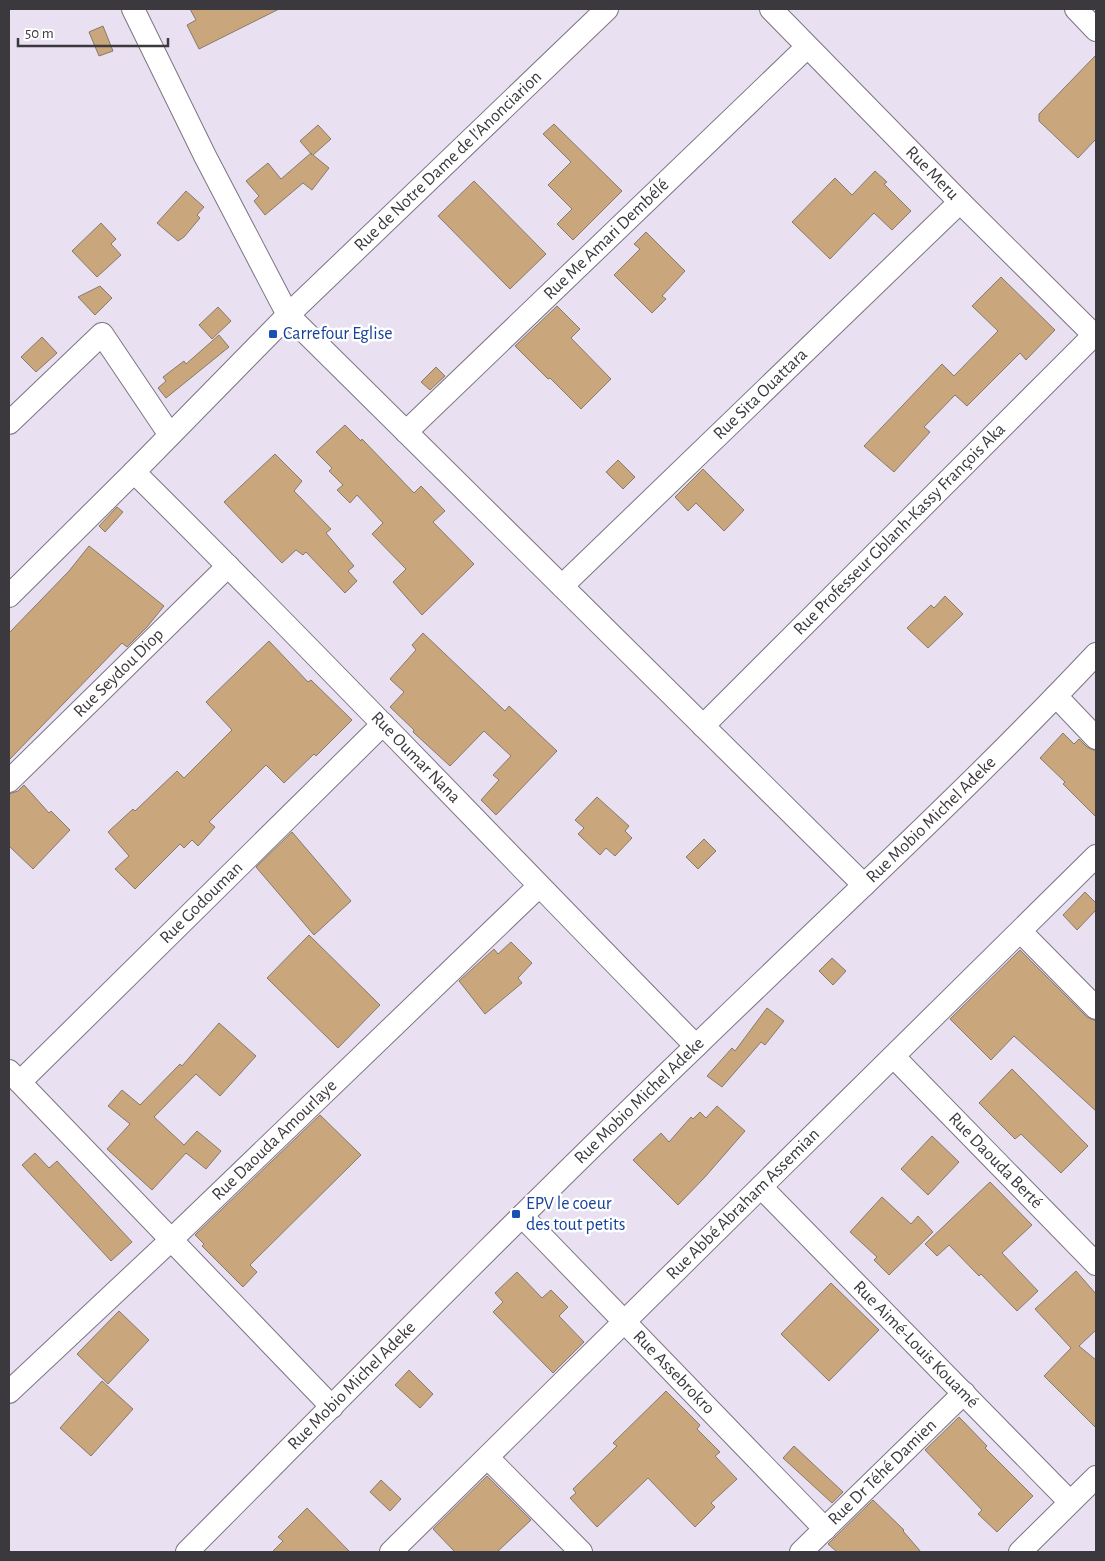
<svg xmlns="http://www.w3.org/2000/svg" width="1105" height="1561" viewBox="0 0 1105 1561" font-family="'Alegreya Sans',sans-serif">
<rect width="100%" height="100%" fill="#e9e0f2"/>
<!-- building -->
<path fill="#caa67c" stroke="#867a6c" d="M 190,9 L 279,9 L 199,49 L 187,25 L 196,20 Z
M 103,26 L 113,51 L 99,56 L 89,32 Z
M 1096,55 L 1096,139 L 1078,158 L 1039,121 L 1039,114 Z
M 554,124 L 622,191 L 573,240 L 557,224 L 572,209 L 548,185 L 571,162 L 543,134 Z
M 318,125 L 331,139 L 313,155 L 329,168 L 312,190 L 303,183 L 265,215 L 254,201 L 259,196 L 246,181 L 268,163 L 281,179 L 311,153 L 312,155 L 300,141 Z
M 875,171 L 887,182 L 884,184 L 911,211 L 892,230 L 874,213 L 830,259 L 792,222 L 835,178 L 852,195 Z
M 474,181 L 546,254 L 510,289 L 438,216 Z
M 186,191 L 204,207 L 197,215 L 200,218 L 184,237 L 178,241 L 157,223 Z
M 101,223 L 116,239 L 111,244 L 121,255 L 97,277 L 72,251 Z
M 646,232 L 685,271 L 662,296 L 666,299 L 652,313 L 614,275 L 640,249 L 634,244 Z
M 1001,277 L 1055,330 L 1026,360 L 1020,353 L 967,406 L 955,395 L 924,427 L 930,432 L 894,472 L 864,446 L 942,364 L 954,376 L 998,331 L 972,306 Z
M 100,286 L 112,298 L 95,315 L 78,297 Z
M 557,306 L 580,329 L 571,338 L 611,379 L 581,409 L 550,378 L 548,379 L 515,346 Z
M 218,307 L 231,321 L 212,339 L 199,325 Z
M 219,335 L 229,347 L 166,398 L 158,388 L 166,381 L 163,377 L 184,361 L 186,364 Z
M 42,337 L 57,353 L 36,372 L 21,357 Z
M 436,367 L 445,376 L 430,390 L 421,382 Z
M 345,425 L 361,441 L 362,439 L 414,493 L 421,486 L 445,511 L 433,522 L 474,564 L 422,615 L 393,582 L 406,569 L 372,534 L 383,523 L 357,495 L 350,503 L 337,490 L 343,485 L 329,471 L 332,468 L 316,452 Z
M 275,454 L 302,481 L 294,491 L 331,529 L 326,533 L 354,566 L 348,571 L 357,581 L 345,593 L 306,552 L 303,555 L 296,550 L 282,563 L 224,502 Z
M 618,460 L 635,477 L 623,489 L 606,472 Z
M 703,469 L 744,510 L 724,531 L 696,503 L 688,511 L 675,497 Z
M 117,507 L 123,512 L 105,532 L 99,526 Z
M 89,546 L 164,606 L 147,627 L 127,647 L 122,643 L 9,760 L 9,633 L 69,571 Z
M 945,596 L 963,614 L 928,648 L 907,628 L 931,605 L 934,608 Z
M 423,633 L 505,711 L 509,706 L 557,751 L 496,815 L 481,800 L 499,780 L 493,775 L 511,756 L 484,731 L 450,766 L 413,732 L 414,730 L 390,707 L 404,692 L 390,679 L 416,650 L 412,645 Z
M 269,641 L 308,682 L 311,680 L 352,720 L 316,756 L 314,754 L 284,783 L 266,765 L 209,822 L 215,827 L 198,846 L 192,840 L 184,848 L 180,844 L 135,889 L 115,869 L 129,856 L 108,832 L 133,809 L 135,811 L 177,771 L 184,778 L 232,730 L 206,702 Z
M 1063,733 L 1074,744 L 1079,739 L 1087,747 L 1096,751 L 1096,817 L 1063,784 L 1065,782 L 1040,758 Z
M 24,785 L 49,813 L 51,811 L 70,830 L 33,869 L 9,846 L 9,794 L 18,791 Z
M 597,797 L 629,826 L 625,831 L 632,838 L 615,856 L 606,848 L 600,855 L 578,834 L 584,828 L 575,820 Z
M 292,832 L 351,901 L 314,935 L 256,867 Z
M 704,839 L 716,851 L 698,869 L 686,857 Z
M 1085,892 L 1096,903 L 1096,910 L 1077,930 L 1063,915 Z
M 309,935 L 380,1005 L 338,1048 L 267,978 Z
M 511,942 L 532,963 L 518,978 L 522,983 L 485,1014 L 459,981 L 494,949 L 498,954 Z
M 1020,950 L 1087,1017 L 1096,1021 L 1096,1111 L 1014,1036 L 991,1060 L 950,1019 Z
M 832,958 L 846,971 L 833,985 L 819,971 Z
M 767,1008 L 784,1021 L 765,1045 L 761,1042 L 722,1087 L 707,1076 L 732,1048 L 735,1051 Z
M 219,1023 L 256,1056 L 220,1096 L 196,1074 L 154,1117 L 184,1145 L 197,1131 L 221,1151 L 206,1169 L 186,1153 L 152,1190 L 107,1149 L 130,1124 L 108,1106 L 122,1090 L 140,1105 L 180,1064 L 182,1066 Z
M 1012,1069 L 1088,1146 L 1061,1173 L 1021,1134 L 1015,1139 L 979,1103 Z
M 717,1106 L 745,1131 L 705,1177 L 678,1205 L 633,1160 L 661,1133 L 669,1142 L 691,1117 L 693,1119 L 700,1112 L 706,1118 Z
M 320,1115 L 361,1155 L 250,1265 L 257,1272 L 243,1287 L 202,1246 L 204,1244 L 195,1235 Z
M 932,1136 L 959,1162 L 928,1195 L 901,1169 Z
M 35,1153 L 49,1168 L 57,1161 L 132,1242 L 111,1261 L 22,1165 Z
M 990,1182 L 1032,1225 L 1002,1253 L 1038,1291 L 1017,1311 L 981,1274 L 979,1276 L 949,1245 L 937,1256 L 925,1244 Z
M 882,1197 L 911,1224 L 918,1216 L 933,1232 L 889,1275 L 874,1260 L 877,1257 L 850,1232 Z
M 1076,1271 L 1096,1294 L 1096,1330 L 1079,1346 L 1096,1360 L 1096,1428 L 1044,1376 L 1071,1348 L 1035,1309 Z
M 517,1272 L 542,1298 L 551,1290 L 568,1307 L 559,1316 L 584,1342 L 553,1373 L 493,1312 L 503,1302 L 495,1293 Z
M 831,1283 L 879,1330 L 829,1381 L 781,1334 Z
M 119,1311 L 149,1340 L 108,1384 L 77,1354 Z
M 409,1370 L 433,1394 L 420,1408 L 395,1385 Z
M 102,1381 L 133,1409 L 91,1456 L 60,1428 Z
M 666,1391 L 700,1425 L 697,1429 L 720,1452 L 715,1456 L 737,1479 L 711,1503 L 715,1507 L 695,1527 L 648,1478 L 597,1527 L 570,1498 L 576,1493 L 573,1489 L 617,1446 L 613,1443 Z
M 959,1417 L 987,1446 L 985,1448 L 1033,1496 L 997,1532 L 978,1514 L 982,1510 L 925,1450 Z
M 794,1446 L 843,1492 L 832,1503 L 783,1458 Z
M 487,1476 L 531,1520 L 497,1552 L 455,1552 L 433,1529 Z
M 381,1480 L 401,1499 L 390,1511 L 370,1492 Z
M 873,1500 L 904,1530 L 903,1531 L 921,1552 L 837,1552 L 828,1544 Z
M 307,1508 L 350,1552 L 272,1552 L 283,1541 L 278,1537 Z"/>
<g fill="none" stroke-linecap="round" stroke-linejoin="round">
<defs>
<g id="minor">
<path d="M 133,9 L 205,156 L 288,315 L 864,885"/>
<path id="s1" d="M 771,9 L 960,202 L 1094,335"/>
<path d="M 1076,9 L 1096,30"/>
<path d="M 9,423 L 102,334 L 170,435"/>
<path id="s2" d="M 406,432 L 807,47"/>
<path id="s3" d="M 134,472 C 324,660 508,855 696,1046"/>
<path id="s4" d="M 562,586 L 960,202"/>
<path id="s5" d="M 9,596 L 134,472 L 288,315 L 607,9"/>
<path d="M 1056,696 L 1096,738"/>
<path id="s6" d="M 703,726 L 1096,333"/>
<path id="s7" d="M 9,781 L 228,566"/>
<path d="M 1021,932 L 1096,1008"/>
<path id="s8" d="M 894,1057 L 1096,1264"/>
<path d="M 9,1071 L 332,1407"/>
<path id="s9" d="M 20,1082 L 383,724"/>
<path id="s10" d="M 761,1187 L 1070,1502"/>
<path id="s11" d="M 522,1216 L 825,1529"/>
<path id="s12" d="M 9,1392 L 172,1239 L 539,886"/>
<path d="M 488,1458 L 581,1552"/>
<path id="s13" d="M 187,1552 C 356,1382 524,1211 697,1045 C 831,915 969,789 1096,654"/>
<path id="s14" d="M 391,1552 L 1096,856"/>
<path id="s15" d="M 801,1552 L 964,1393"/>
<path d="M 1020,1552 L 1096,1477"/>
</g>
</defs>
<!-- minor casing -->
<use href="#minor" stroke="#7d7484" stroke-width="24"/>
<!-- minor -->
<use href="#minor" stroke="#fff" stroke-width="22"/>
</g>
<!-- markers -->
<g fill="#1a4fb4" stroke="#fff" stroke-width="2">
<rect x="268" y="329" width="10" height="10" rx="2.5"/>
<rect x="511" y="1209" width="10" height="10" rx="2.5"/>
</g>
<g text-anchor="middle" dominant-baseline="central" stroke-width="5" stroke-linejoin="round" paint-order="stroke">
<!-- street labels -->
<g font-size="18" fill="#3b383e" stroke="#fff">
<text stroke="none"><textPath href="#s5" startOffset="618">Rue de Notre Dame de l'Anonciarion</textPath></text>
<text stroke="none"><textPath href="#s1" startOffset="230">Rue Meru</textPath></text>
<text stroke="none"><textPath href="#s2" startOffset="278">Rue Me Amari Dembélé</textPath></text>
<text stroke="none"><textPath href="#s4" startOffset="276">Rue Sita Ouattara</textPath></text>
<text stroke="none"><textPath href="#s6" startOffset="278">Rue Professeur Gblanh-Kassy François Aka</textPath></text>
<text stroke="none"><textPath href="#s7" startOffset="154">Rue Seydou Diop</textPath></text>
<text stroke="none"><textPath href="#s3" startOffset="401">Rue Oumar Nana</textPath></text>
<text stroke="none"><textPath href="#s13" startOffset="1044">Rue Mobio Michel Adeke</textPath></text>
<text stroke="none"><textPath href="#s9" startOffset="255">Rue Godouman</textPath></text>
<text stroke="none"><textPath href="#s13" startOffset="639">Rue Mobio Michel Adeke</textPath></text>
<text stroke="none"><textPath href="#s12" startOffset="366">Rue Daouda Amourlaye</textPath></text>
<text stroke="none"><textPath href="#s8" startOffset="145">Rue Daouda Berté</textPath></text>
<text stroke="none"><textPath href="#s14" startOffset="495">Rue Abbé Abraham Assemian</textPath></text>
<text stroke="none"><textPath href="#s10" startOffset="221">Rue Aimé-Louis Kouamé</textPath></text>
<text stroke="none"><textPath href="#s11" startOffset="218">Rue Assebrokro</textPath></text>
<text stroke="none"><textPath href="#s13" startOffset="234">Rue Mobio Michel Adeke</textPath></text>
<text stroke="none"><textPath href="#s15" startOffset="114">Rue Dr Téhé Damien</textPath></text>
</g>
<!-- transit labels -->
<g font-size="18" fill="#164399" stroke="#fff" text-anchor="start">
<text x="283" y="334">Carrefour Eglise</text>
<text x="526" y="1204">EPV le coeur<tspan x="526" dy="21">des tout petits</tspan></text>
</g>
</g>
<!-- border -->
<rect width="1105" height="1561" fill="none" stroke="#3b383e" stroke-width="20"/>
<!-- scale -->
<path d="M18 38v8h150v-8" fill="none" stroke="#3b383e" stroke-width="2.5"/>
<text x="25" y="38" font-size="15" fill="#3b383e" stroke="#ffffff" stroke-width="4" paint-order="stroke">50 m</text>
</svg>
